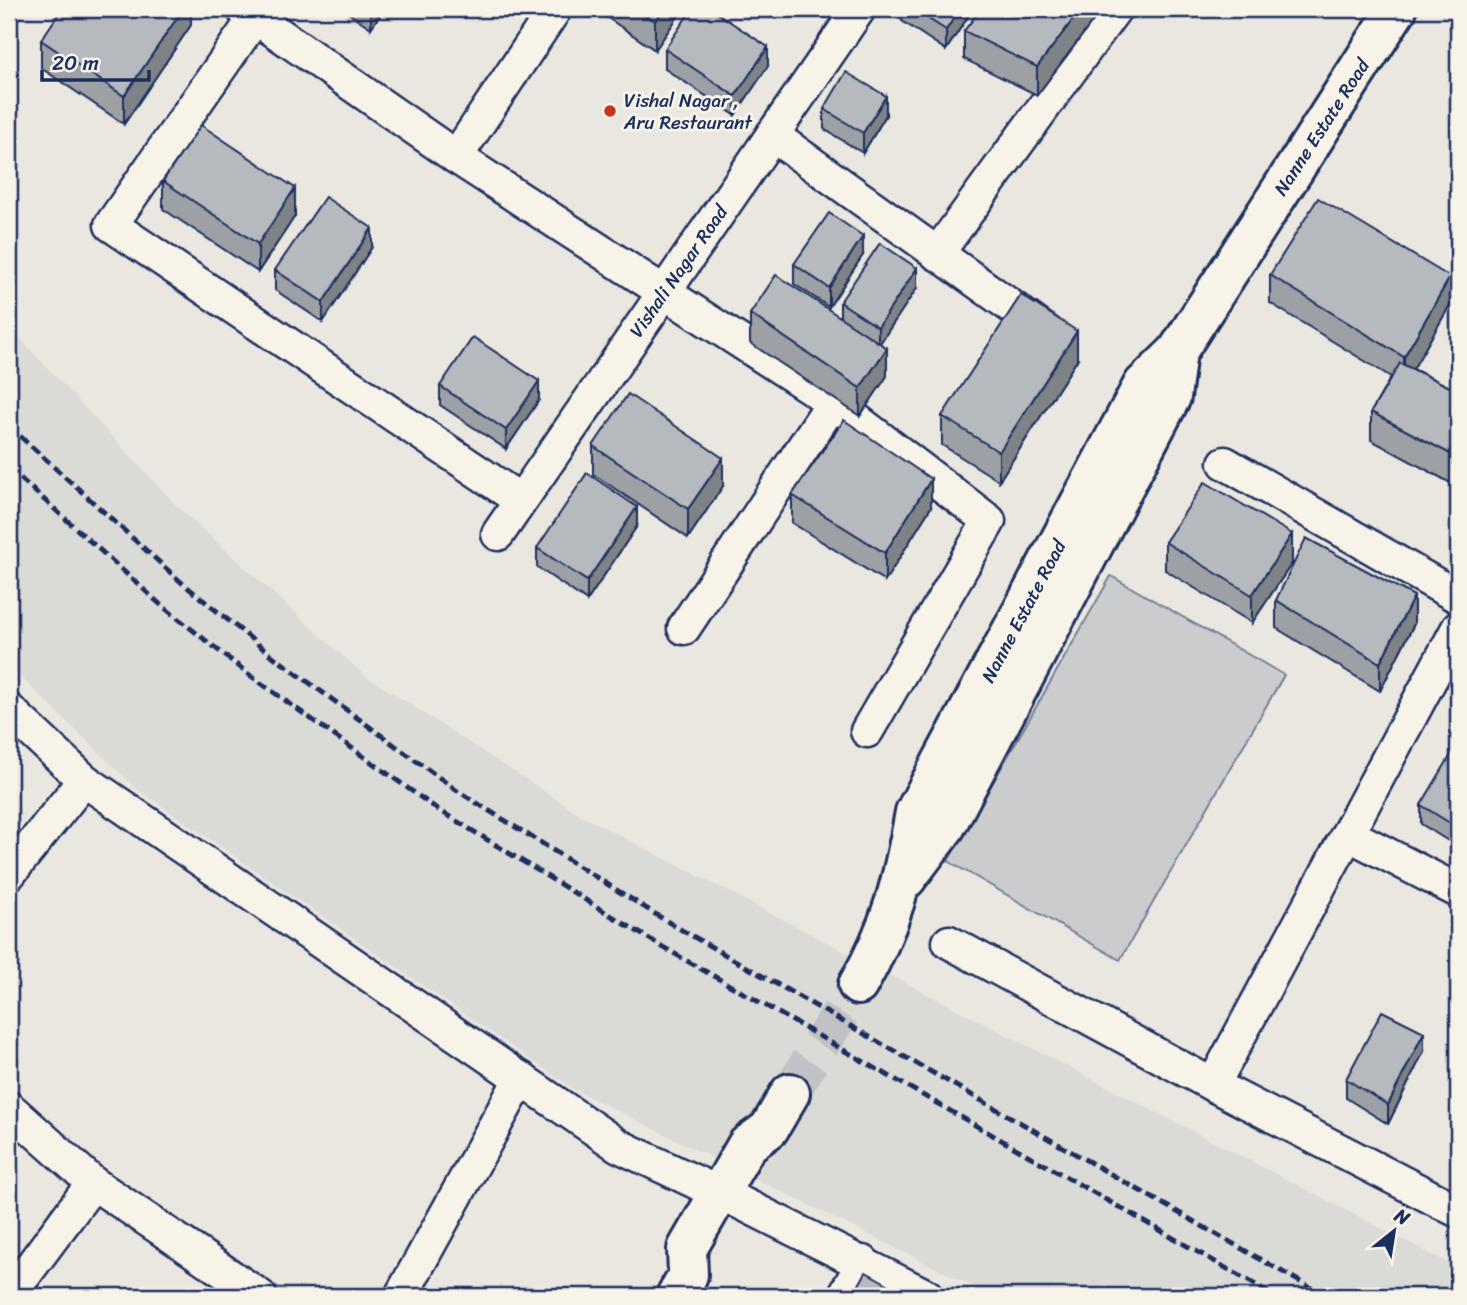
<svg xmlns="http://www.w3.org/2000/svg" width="1467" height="1305" font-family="Sriracha,sans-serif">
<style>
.built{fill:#dadad6}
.green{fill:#cbcccd;stroke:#737e96;stroke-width:2}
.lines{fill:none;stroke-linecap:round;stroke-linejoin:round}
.tertiary-tunnel{stroke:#c1c2c6;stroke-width:38;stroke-dasharray:38 19;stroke-linecap:butt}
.minor-casing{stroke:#1b2f5e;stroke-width:37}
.tertiary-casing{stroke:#1b2f5e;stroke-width:44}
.minor{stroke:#f7f3e8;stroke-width:32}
.tertiary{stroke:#f7f3e8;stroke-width:38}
.rail{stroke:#1b2f5e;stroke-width:5;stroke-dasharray:10 5;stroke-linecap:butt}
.wall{fill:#9da0a4;stroke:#1b2f5e;stroke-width:2}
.shaded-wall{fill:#7f8286;stroke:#1b2f5e;stroke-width:2}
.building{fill:#b6babf;stroke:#1b2f5e;stroke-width:2}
.poi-dot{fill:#c8321e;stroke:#f7f3e8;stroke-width:2.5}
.labels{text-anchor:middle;stroke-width:6;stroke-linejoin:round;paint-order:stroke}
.poi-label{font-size:19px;fill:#1b2f5e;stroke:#f7f3e8;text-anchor:start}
.street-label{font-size:19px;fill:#1b2f5e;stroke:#f7f3e8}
</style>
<rect width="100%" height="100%" fill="#eae7e0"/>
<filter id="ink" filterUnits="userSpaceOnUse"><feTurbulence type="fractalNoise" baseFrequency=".0143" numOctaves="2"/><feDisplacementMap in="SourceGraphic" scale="14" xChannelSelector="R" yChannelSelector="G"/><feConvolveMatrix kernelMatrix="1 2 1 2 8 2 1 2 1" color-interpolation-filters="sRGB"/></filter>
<g filter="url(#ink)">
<path class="built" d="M 9,327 L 179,508 L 363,674 L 584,817 L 1458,1268 L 1458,1296 L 993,1296 L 575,1090 L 137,789 L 9,666 Z"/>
<path class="green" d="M 1111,576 L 1284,675 L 1120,960 L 948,861 Z"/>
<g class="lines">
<path class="tertiary-tunnel" d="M 790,1093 L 858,985"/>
<defs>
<g id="minor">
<path d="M 243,9 L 456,157 L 833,402 L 989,521 L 867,731"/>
<path d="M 261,9 L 111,225 L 520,500"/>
<path d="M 772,135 L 1047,332"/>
<path d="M 456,157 L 555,9"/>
<path d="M 937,254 L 1115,9"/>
<path d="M 1225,463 L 1458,597"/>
<path d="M 498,534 L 859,9"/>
<path d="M 684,628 L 833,402"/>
<path d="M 9,710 L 84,780 L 619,1146 L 719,1193"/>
<path d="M 1348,834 L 1458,891"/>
<path d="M 9,874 L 84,780"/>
<path d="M 949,942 L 1213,1085 L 1458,1211"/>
<path d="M 1213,1085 L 1458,628"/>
<path d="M 9,1108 L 93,1183 L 260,1296"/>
<path d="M 739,1202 L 927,1296"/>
<path d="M 9,1296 L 93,1183"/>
<path d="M 401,1296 L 521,1078"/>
<path d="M 844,1296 L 863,1262"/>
</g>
<g id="tertiary">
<path d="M 906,879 L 946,826 L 1171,397 L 1177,352"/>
<path d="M 858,985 C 892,926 903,879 915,812 L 1143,385 L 1177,352 L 1397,9"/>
<path d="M 676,1296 L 688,1275 L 687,1249 L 747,1145 L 769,1129 L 790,1093"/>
</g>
</defs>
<use href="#minor" class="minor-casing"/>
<use href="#tertiary" class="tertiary-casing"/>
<use href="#minor" class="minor"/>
<use href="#tertiary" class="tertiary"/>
<g class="rail">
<path d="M 9,426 L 181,582 L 270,654 L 456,790 L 673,925 L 1325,1296"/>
<path d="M 9,468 L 161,605 L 251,676 L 437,809 L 661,946 L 1275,1296"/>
</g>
</g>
<g class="wall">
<path d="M 191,9 L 191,25 L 124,124 L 41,68 L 41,40 Z"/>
<path d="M 342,9 L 384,9 L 371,28 Z"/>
<path d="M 599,9 L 683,9 L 655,50 L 599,12 Z"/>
<path d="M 902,9 L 973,9 L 946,50 L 902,21 Z"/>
<path d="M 1102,9 L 1037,95 L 964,59 L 964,31 Z"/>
<path d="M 665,49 L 768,66 L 735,115 L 665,69 Z"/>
<path d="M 824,109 L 886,115 L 863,153 L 824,129 Z"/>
<path d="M 163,181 L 295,216 L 258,272 L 163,209 Z"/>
<path d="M 372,247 L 323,322 L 275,290 L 275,270 Z"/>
<path d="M 863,255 L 829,307 L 794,284 L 794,264 Z"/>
<path d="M 1270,275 L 1450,305 L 1413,369 L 1458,391 L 1458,487 L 1371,440 L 1371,412 L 1391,377 L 1270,303 Z"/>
<path d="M 917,288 L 880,343 L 887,376 L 860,416 L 750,343 L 750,314 L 840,317 L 840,302 Z"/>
<path d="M 1077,360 L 999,481 L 942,445 L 942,416 Z"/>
<path d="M 440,386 L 539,400 L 506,449 L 440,405 Z"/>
<path d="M 593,446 L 723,486 L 688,538 L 593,474 Z"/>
<path d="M 792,495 L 931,507 L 885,581 L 792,523 Z"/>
<path d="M 637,526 L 587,601 L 537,567 L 537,548 Z"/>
<path d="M 1165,542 L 1292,563 L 1252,623 L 1165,570 Z"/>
<path d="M 1276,600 L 1414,624 L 1380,691 L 1276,628 Z"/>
<path d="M 1458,753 L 1458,847 L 1421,824 L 1421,805 Z"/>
<path d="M 1424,1051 L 1388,1124 L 1346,1098 L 1346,1079 Z"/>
</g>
<g class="shaded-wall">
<path d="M 183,9 L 191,9 L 191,25 L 124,124 L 124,96 Z"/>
<path d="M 371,9 L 384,9 L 371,28 Z"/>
<path d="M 664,9 L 683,9 L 655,50 L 655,21 Z"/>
<path d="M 960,9 L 973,9 L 946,50 L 946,30 Z"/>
<path d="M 1081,9 L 1102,9 L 1037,95 L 1037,67 Z"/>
<path d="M 768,47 L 768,66 L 735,115 L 735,96 Z"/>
<path d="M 886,96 L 886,115 L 863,153 L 863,133 Z"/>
<path d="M 295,188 L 295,216 L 258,272 L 258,244 Z"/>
<path d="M 372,228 L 372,247 L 323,322 L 323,302 Z"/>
<path d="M 863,236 L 863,255 L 829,307 L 829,288 Z"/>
<path d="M 917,268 L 917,288 L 878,346 L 878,327 Z"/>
<path d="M 1450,277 L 1450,305 L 1404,385 L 1404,357 Z"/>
<path d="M 1077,331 L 1077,360 L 999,481 L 999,452 Z"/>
<path d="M 887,348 L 887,376 L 860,416 L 860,388 Z"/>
<path d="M 539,381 L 539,400 L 506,449 L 506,430 Z"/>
<path d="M 723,458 L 723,486 L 688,538 L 688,509 Z"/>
<path d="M 931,479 L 931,507 L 885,581 L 885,553 Z"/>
<path d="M 637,507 L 637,526 L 587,601 L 587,581 Z"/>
<path d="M 1292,534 L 1292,563 L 1252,623 L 1252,595 Z"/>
<path d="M 1414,596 L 1414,624 L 1380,691 L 1380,663 Z"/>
<path d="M 1424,1032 L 1424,1051 L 1388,1124 L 1388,1105 Z"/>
</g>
<g class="building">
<path d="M 62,9 L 183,9 L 124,96 L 41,40 Z"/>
<path d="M 636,9 L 664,9 L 655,21 Z"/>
<path d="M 692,9 L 711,9 L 768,47 L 735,96 L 665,49 Z"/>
<path d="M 913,9 L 960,9 L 946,30 Z"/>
<path d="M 981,9 L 1081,9 L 1037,67 L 964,31 Z"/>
<path d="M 846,72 L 886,96 L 863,133 L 824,109 Z"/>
<path d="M 201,125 L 295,188 L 258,244 L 163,181 Z"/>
<path d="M 325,197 L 372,228 L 323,302 L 275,270 Z"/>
<path d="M 1318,198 L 1450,277 L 1404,357 L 1270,275 Z"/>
<path d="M 829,213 L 863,236 L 829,288 L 794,264 Z"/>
<path d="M 880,243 L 917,268 L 878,327 L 840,302 Z"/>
<path d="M 776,275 L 887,348 L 860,388 L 750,314 Z"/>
<path d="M 1021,295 L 1077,331 L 999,452 L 942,416 Z"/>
<path d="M 473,337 L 539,381 L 506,430 L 440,386 Z"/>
<path d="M 1400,363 L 1458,391 L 1458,458 L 1371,412 Z"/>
<path d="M 628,394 L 723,458 L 688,509 L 593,446 Z"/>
<path d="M 844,420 L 931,479 L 885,553 L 792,495 Z"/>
<path d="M 587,473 L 637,507 L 587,581 L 537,548 Z"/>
<path d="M 1205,482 L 1292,534 L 1252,595 L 1165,542 Z"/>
<path d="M 1306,538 L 1414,596 L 1380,663 L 1276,600 Z"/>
<path d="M 1454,750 L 1458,753 L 1458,828 L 1421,805 Z"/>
<path d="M 1382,1011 L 1424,1032 L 1388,1105 L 1346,1079 Z"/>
<path d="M 866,1272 L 909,1296 L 853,1296 Z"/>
</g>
</g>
<circle class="poi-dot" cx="610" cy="111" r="7"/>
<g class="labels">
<g class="poi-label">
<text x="624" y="107">Vishal Nagar ,<tspan x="624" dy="22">Aru Restaurant</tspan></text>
</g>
<g class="street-label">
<text transform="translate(1321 127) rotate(-57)" y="7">Nanne Estate Road</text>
<text transform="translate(678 271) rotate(-55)" y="7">Vishali Nagar Road</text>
<text transform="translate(1023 611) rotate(-62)" y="7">Nanne Estate Road</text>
</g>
</g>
<rect width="1467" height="1305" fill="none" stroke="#f7f3e8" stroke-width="35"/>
<rect x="18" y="18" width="1432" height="1270" fill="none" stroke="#1b2f5e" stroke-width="2.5" filter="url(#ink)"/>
<g transform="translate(1394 1231) rotate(30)" stroke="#f7f3e8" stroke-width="5" paint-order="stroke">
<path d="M0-5L12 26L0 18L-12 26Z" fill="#1b2f5e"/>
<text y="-10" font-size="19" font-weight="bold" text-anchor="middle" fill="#1b2f5e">N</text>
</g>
<path d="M42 70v10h107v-10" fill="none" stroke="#1b2f5e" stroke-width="3.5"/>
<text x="52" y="70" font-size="21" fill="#1b2f5e" stroke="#f7f3e8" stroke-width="5" paint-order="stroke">20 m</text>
</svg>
